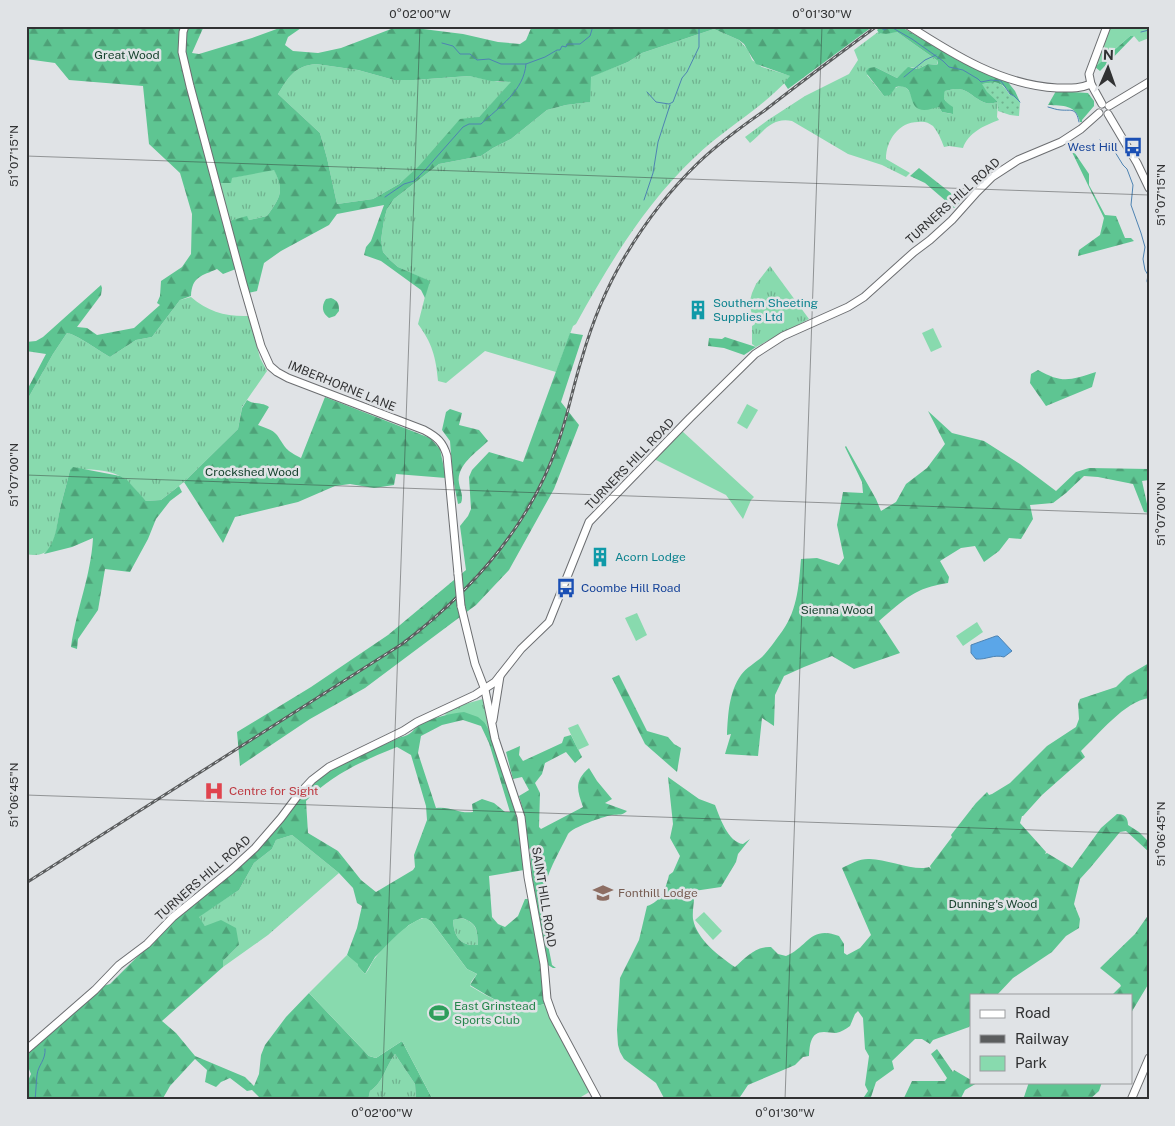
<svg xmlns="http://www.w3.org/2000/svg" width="1175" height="1126" font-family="'Public Sans',sans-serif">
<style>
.grass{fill:url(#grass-tufts)}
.forest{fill:url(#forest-firs);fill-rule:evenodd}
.park{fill:#88daae}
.garden{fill:url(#garden-dots)}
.water{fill:#5ba6e8;stroke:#4e83b2}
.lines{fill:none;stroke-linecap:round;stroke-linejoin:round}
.stream{stroke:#4e83b2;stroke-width:1}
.secondary-casing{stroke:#6c6e71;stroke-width:9}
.secondary{stroke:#fff;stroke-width:7}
.rail-casing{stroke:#5b5d5e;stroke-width:3}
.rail{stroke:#e0e3e6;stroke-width:1;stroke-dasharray:4;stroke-linecap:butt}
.secondary-bridge-casing{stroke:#6c6e71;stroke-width:9;stroke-linecap:butt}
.secondary-bridge{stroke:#fff;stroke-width:7}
.ticks{fill:none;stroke:#313233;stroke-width:1;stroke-opacity:0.45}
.labels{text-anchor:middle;stroke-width:5;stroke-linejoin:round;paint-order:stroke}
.park-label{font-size:12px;fill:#17432e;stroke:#e0e3e6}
.transit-label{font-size:12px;fill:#164399;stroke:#e0e3e6;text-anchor:end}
.street-label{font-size:12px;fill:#313233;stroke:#e0e3e6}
.culture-label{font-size:12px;fill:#0d838f;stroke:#e0e3e6;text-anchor:start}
.health-label{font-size:12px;fill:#be3a42;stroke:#e0e3e6;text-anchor:start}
.education-label{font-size:12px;fill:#785e54;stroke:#e0e3e6;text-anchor:start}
.leisure-label{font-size:12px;fill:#27864d;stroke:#e0e3e6;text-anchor:start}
.neatline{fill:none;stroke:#313233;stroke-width:2}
.ticks-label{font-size:12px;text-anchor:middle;fill:#313233}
</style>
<defs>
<pattern id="grass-tufts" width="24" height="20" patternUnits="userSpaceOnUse" patternTransform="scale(1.25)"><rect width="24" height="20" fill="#88daae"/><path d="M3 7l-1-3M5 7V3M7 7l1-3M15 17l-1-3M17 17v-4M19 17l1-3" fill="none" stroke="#70b18e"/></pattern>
<pattern id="forest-firs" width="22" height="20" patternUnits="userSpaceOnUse" patternTransform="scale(1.25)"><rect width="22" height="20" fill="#5ec592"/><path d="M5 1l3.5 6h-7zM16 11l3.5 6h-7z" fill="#4ea178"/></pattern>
<pattern id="garden-dots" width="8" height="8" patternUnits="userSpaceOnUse" patternTransform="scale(1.25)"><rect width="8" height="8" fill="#88daae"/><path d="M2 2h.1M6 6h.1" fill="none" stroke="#70b18e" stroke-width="1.8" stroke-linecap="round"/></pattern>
</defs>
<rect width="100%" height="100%" fill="#e0e3e6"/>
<g class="grass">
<path d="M 714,29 L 739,40 L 748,50 L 752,60 L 762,67 L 791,76 C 763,108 725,128 695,157 C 645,204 609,264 576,324 L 573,326 L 556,372 L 485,351 L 446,383 L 438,381 C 436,357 432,343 418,324 L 429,281 L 398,267 L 390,260 L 383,252 L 381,240 L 384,220 L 387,209 L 394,199 L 439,164 L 481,156 L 493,148 L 511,139 L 547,110 L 566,105 L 589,102 L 590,79 L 592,76 L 628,62 L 642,53 Z"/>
<path d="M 878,32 L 880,33 L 897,32 L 938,61 L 937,65 L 928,64 L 918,69 L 911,67 L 897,78 L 875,67 L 867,75 L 884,96 C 897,86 906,79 913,100 L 939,107 L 942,112 L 952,114 L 943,96 L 945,91 C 968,84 968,96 986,103 C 989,104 994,103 998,102 L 997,117 L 999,120 C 985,125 968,133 963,148 L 949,146 L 944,147 C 941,139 938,132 933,126 C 928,122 924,121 918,122 C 899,122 886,140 886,159 L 910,173 L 906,177 L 882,165 L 848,154 L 792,121 C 771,117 764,132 750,143 L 745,137 L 768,120 L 805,96 L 849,74 L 858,60 L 854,50 Z"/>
<path d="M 316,64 L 358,70 L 394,80 L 414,80 L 469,76 L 499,82 L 512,82 L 479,117 L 399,184 L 373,199 L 337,204 L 327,158 L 320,133 L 278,94 C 289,77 294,66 316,64 Z"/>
<path d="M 274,169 C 285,192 280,197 267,216 L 249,220 L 247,217 L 229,221 L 216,183 L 231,183 L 231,178 Z"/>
<path d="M 770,266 L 809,319 L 756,347 L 752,344 L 752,326 L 755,324 L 749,304 L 752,293 L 756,284 Z"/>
<path d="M 191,297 C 208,312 227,317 249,316 L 260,358 L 267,371 L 242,407 L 238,429 L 184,482 L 161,500 L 146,501 C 139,495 134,487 127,481 C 113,468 88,469 70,470 C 67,483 63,496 60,509 C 55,530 58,561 26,554 L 26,402 L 53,354 L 67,333 C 78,335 99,351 110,357 L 136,340 L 152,337 L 180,300 Z"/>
<path d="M 483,699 L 485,701 L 489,731 L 485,723 L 443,714 L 465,704 Z"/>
<path d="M 292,835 L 339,873 L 268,935 L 223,967 L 223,961 L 239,945 L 205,926 L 198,917 L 239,890 L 254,863 L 272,849 L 276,840 Z"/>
<path d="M 462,918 C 478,924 477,930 478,945 C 460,946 454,937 453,920 Z"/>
<path d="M 395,1054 L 415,1084 L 416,1100 L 368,1100 L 370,1091 C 383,1083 386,1066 395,1054 Z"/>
</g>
<g class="forest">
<path d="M 26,26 L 204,26 L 192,53 L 199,54 L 252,38 L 285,26 L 304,26 L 288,37 L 285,45 L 293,51 L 318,53 L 341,48 L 399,26 L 463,34 L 498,42 L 520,44 L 526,40 L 532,26 L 872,27 L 788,89 L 784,83 L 790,76 L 756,64 L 744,44 L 739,40 L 714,29 L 642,53 L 628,62 L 591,77 L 590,102 L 566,105 L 547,110 L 511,139 L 493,148 L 481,156 L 439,164 L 394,199 L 387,209 L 384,220 L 381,240 L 383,252 L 390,260 L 398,267 L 430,281 L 425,298 L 421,290 L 381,261 L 364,255 L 366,247 L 371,241 L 384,205 L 337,214 L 329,225 L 281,251 L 264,263 L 257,291 L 248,293 L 241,267 L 223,274 L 217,269 C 202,276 192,276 191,296 L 180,300 L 152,337 L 136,340 L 110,357 C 99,351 78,335 67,333 L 53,354 L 26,402 L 26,392 L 46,354 L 26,351 L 26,342 L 36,341 L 43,337 L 101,285 L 102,288 L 101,295 L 77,327 L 87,328 L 97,335 L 134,328 L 160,305 L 157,303 L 160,296 L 161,281 L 182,267 L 191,254 L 192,214 L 180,173 L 149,144 L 143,86 L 69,80 L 55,63 L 26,59 ZM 316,64 L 358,70 L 394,80 L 414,80 L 469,76 L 491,81 L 511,82 L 479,117 L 460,119 L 418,167 L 399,184 L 373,199 L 337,204 L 327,158 L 320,133 L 278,94 C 289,77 294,66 316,64 ZM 274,170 C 285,192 280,197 267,216 L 249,220 L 247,216 L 229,221 L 216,183 L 231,183 L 232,178 Z"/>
<path d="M 882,26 L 900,26 L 959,61 L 1007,81 L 1015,91 L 1020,102 L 1014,96 L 1010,94 C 1004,82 995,82 983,84 L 998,102 C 994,103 989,104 986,103 C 968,96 968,84 945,91 C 942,100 946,102 953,107 L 953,114 L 942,112 L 939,107 C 933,108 925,112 919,109 C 907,104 916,83 896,87 L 890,95 L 884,96 L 867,74 L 866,71 L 869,68 L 875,67 L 897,78 L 908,67 L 918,69 L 928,64 L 937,65 L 938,63 L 938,61 L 897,32 L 886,34 L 879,33 L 877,30 Z"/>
<path d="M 1130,36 L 1134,36 L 1100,71 L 1095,67 Z"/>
<path d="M 1056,91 L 1088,93 L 1094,101 L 1094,106 L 1082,120 L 1082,122 L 1080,122 C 1076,104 1063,106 1048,105 Z"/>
<path d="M 1070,148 L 1072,149 L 1089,174 L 1089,185 L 1105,215 L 1116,216 L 1125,238 L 1131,238 L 1134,241 L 1078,256 L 1079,250 L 1100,235 L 1104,218 Z"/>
<path d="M 919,168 L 961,201 L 954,208 L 925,183 L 910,176 Z"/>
<path d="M 331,298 C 338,301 339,303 339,311 L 335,316 L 329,318 C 322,313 321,306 326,299 Z"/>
<path d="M 570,333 L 583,335 L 561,402 L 579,425 L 554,489 L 509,570 L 476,605 L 365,688 L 310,719 L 240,766 L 237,732 L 311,687 L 388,635 L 466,570 L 460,526 L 468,516 L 471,509 L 469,477 L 472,470 L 489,452 L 523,462 Z"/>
<path d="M 725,337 L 756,347 L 744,355 L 724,348 L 708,346 L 709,338 L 722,339 Z"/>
<path d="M 1038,370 C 1063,384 1070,380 1096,372 L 1092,387 L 1046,406 L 1030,383 L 1031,374 Z"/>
<path d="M 325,397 L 430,438 L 440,449 L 446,478 L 396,474 L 394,485 L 374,488 L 350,484 L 335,486 L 298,502 L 235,517 L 223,543 L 184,482 L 238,429 L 242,408 L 247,400 C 254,405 262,402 269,407 L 258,425 C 265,428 272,429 277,435 C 286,448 285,450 301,458 Z"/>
<path d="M 450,409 L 462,413 L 459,425 L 479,430 L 488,441 C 477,452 456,465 459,483 C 460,490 464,496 461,503 L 458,504 L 453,479 L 450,441 L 442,430 L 446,412 Z"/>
<path d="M 928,411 L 952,433 L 984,441 L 1020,464 L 1056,491 L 1076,472 L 1089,468 L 1149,469 L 1149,480 L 1142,481 L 1149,513 L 1144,512 L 1133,484 L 1098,477 L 1084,476 L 1066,493 L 1053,503 L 1030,505 L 1033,519 L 1021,539 L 1009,538 L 999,551 L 984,562 L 975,546 L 961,548 L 940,561 L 949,577 L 948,583 C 914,588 905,599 879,621 L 900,653 L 854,669 L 832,656 L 804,667 L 784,676 L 775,695 L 774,726 L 762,718 L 758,756 L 725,754 L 731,734 L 727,735 C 728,714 729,692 741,675 C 746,668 755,663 762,657 C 768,651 778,637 783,630 C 798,609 799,582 801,559 L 817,558 L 839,565 L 844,558 L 837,525 L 843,492 L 863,493 L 862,482 L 845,447 L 846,446 L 876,499 L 881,511 L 896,502 L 906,484 L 927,468 L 945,444 Z"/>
<path d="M 73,467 L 120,476 L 127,480 L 146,501 L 161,500 L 179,486 L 182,492 L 170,501 L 156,519 L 148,539 L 130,572 L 105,569 L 98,610 L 78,639 L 77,649 L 71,647 C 76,610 91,576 93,538 L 72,547 L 44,554 C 57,541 56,526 60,509 C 63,496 67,483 70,470 Z"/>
<path d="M 1149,663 L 1149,698 C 1125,701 1098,735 1081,751 L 1085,757 L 1042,795 L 1023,816 L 1022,816 L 1020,823 L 1046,852 L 1045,854 L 1047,853 L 1072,868 L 1101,828 L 1117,814 C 1124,814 1128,817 1128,825 L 1139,832 L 1149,842 L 1149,852 L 1126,831 L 1120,832 L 1090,868 L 1080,879 L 1074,904 L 1080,919 L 1079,928 L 1066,936 L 1052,952 L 1013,978 L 997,995 L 971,995 L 971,1025 L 969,1027 L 933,1040 L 930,1044 L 922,1039 L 915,1039 L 892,1061 L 894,1069 L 876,1082 L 870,1100 L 862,1100 L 868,1091 L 865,1085 L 869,1056 L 865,1049 L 863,1018 L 858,1011 L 855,1014 L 850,1026 C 846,1029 841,1032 836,1033 C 832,1033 828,1032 824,1032 C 810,1032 810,1045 809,1056 L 803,1057 L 795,1065 L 748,1085 L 738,1100 L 665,1100 L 656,1083 L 624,1059 L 620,1052 L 618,1045 L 617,1030 L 620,978 L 639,940 L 647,906 C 661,902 666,888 669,875 L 673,872 L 680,856 L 670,838 L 673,824 L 668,777 L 699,799 L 715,805 C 720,818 728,842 743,844 L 750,839 L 738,854 L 736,862 L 721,887 L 694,891 C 695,900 692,910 693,919 C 697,940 719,956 735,967 C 746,957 756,946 771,947 L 778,954 L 786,956 C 808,947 810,925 839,936 L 844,944 L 844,953 L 847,955 L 860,948 L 871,935 L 842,868 C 850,864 859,859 868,859 C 885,858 915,872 929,867 L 931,869 L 930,866 L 952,837 L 951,835 L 976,803 L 987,792 L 989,795 L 992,794 L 1010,783 L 1047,746 L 1076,727 L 1079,719 L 1078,704 L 1080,699 L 1116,687 L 1127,676 Z"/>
<path d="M 619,675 L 647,731 L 668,737 L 674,744 L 681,748 L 677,772 L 645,744 L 612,678 Z"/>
<path d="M 464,712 L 478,717 L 485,723 L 492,736 L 518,822 L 524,870 L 489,876 L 492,917 L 498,924 L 505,927 L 518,916 L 525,899 L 529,899 L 541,962 L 545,1004 C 512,1012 498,1002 470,985 L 477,974 L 467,969 L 431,921 L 422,918 L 409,925 L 375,957 L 365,974 L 347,955 L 357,928 L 362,906 L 357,903 L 353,888 L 339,873 L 292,835 L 276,840 L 272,849 L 254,863 L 239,890 L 199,917 L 205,926 L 221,920 L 236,928 L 239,945 L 223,961 L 223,967 L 162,1021 L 176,1033 L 195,1056 L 245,1077 L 254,1086 L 259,1074 L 261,1055 L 265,1045 L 286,1017 L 309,993 L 369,1056 L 376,1058 L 402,1041 L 433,1100 L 416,1100 L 415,1084 L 395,1054 C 386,1066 383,1083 370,1091 L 368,1100 L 262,1100 L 252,1090 L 247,1091 L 230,1078 L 221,1082 L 216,1087 L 205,1082 L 207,1070 L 195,1059 L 170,1086 L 162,1100 L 26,1100 L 26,1085 L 31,1074 C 27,1063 23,1059 31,1050 L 103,986 L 110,984 L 174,920 L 242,863 L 271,835 L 301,795 L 321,777 L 343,763 L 401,737 C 411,736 414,728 421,724 C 435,717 448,714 464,712 ZM 463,720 L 481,726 L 489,743 L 510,812 L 505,812 L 494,803 L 482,799 L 472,804 L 473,812 C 459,814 451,806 436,808 L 418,753 L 421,736 L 442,725 ZM 397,747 L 411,755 L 426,806 L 427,820 L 414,855 L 415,867 L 413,870 L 376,892 L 361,880 L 338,851 L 308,833 L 306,801 C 331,775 364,760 397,747 ZM 462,918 C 478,924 477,929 478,945 C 460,946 454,937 453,920 Z"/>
<path d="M 571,735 L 582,757 L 575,763 L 566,752 L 545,763 L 542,774 L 535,783 L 540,793 L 539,827 L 541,829 L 583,807 C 577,790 574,781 589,768 L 597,781 L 612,799 L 605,803 L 627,811 C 622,816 619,814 612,815 C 602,817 573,827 568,834 C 559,853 545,875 543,896 C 541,918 548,943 552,965 L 556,968 L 553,968 L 548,965 L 532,876 L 530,850 L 527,844 L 523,810 L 519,796 L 529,790 L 522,777 L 513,779 L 506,752 L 520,746 L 519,755 L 523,761 L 562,743 L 564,737 Z"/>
<path d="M 1149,914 L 1149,983 L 1131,1013 L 1131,995 L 1112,995 L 1121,986 L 1120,984 L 1100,968 L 1135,934 Z"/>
<path d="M 937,1049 L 953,1072 L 954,1070 L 971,1080 L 971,1082 L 977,1083 L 965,1090 L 960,1100 L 903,1100 L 912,1081 L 945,1081 L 947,1078 L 931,1054 Z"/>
<path d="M 1029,1082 L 1102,1082 L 1099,1091 L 1089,1100 L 1023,1100 Z"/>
</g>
<g class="park">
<path d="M 1111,26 L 1149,26 L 1149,38 L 1139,42 L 1134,36 L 1130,36 L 1095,67 Z"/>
<path d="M 933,328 L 942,347 L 931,352 L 922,333 Z"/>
<path d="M 747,404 L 758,410 L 747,429 L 737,423 Z"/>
<path d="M 682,431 L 754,497 L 751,500 L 743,519 L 726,495 L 654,459 Z"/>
<path d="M 637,613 L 647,635 L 636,641 L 625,618 Z"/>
<path d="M 977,622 L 983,632 L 963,646 L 956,636 Z"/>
<path d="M 578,724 L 589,745 L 578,750 L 568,728 Z"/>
<path d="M 704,912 L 722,931 L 713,940 L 695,920 Z"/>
<path d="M 426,918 L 431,921 L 467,969 L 477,974 L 471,982 L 470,986 C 498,1002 512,1012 545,1004 L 591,1091 L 576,1100 L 433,1100 L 402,1041 L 376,1058 L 369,1056 L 309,993 L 347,955 L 358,964 L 358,966 L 365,974 C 370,969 371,962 376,957 C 386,945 411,918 426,918 Z"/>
</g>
<path class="garden" d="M 995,82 C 1002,84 1006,88 1009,94 L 1014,96 L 1020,102 L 1019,116 L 1010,115 L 998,111 L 998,102 L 987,92 L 982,84 Z"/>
<path class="water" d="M 996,636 L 998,636 L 1012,651 L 1004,657 C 994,654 986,660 976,659 L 971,653 L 971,645 Z"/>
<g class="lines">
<g class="stream">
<path d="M 881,28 L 884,30 L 891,27 L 912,39 L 943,61 L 949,67 L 963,70 L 978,79 L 981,82 L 991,80 L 1001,81 L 1010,94 L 1014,96 L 1020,102"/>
<path d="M 1141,32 L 1149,30"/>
<path d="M 442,43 L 453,46 L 460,54 L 470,54 L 477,60 L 489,59 L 501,64 L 526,64 L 545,57 L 557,50 L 560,50 L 562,46 L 566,47 L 567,44 L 580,44 L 590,36 L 593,26"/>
<path d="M 904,77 L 925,60 L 936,55"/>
<path d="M 647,92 L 656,102 L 669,104 L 673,102 L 682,78 L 687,72 L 699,47 L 699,26"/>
<path d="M 1048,107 C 1052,108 1057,110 1061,110 C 1072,111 1076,107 1079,122"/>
<path d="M 1100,140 L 1107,148 L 1115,152 L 1123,165 L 1127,169 L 1133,185 L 1131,205 L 1141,233 L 1145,247 L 1143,259 L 1145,270 L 1148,275 L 1147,281 L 1149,288"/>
<path d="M 385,197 L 404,184 L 414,181 L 426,169 L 463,127 L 469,124 L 481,124 C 499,107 524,91 526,64"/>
<path d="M 644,200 L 653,173 L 658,142 L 670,105"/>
<path d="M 35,1100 C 36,1092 36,1084 37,1075 C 38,1065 46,1060 45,1049"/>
</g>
<defs>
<g id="secondary">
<path d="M 185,26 L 183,32 L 182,52 L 190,86 L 243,284 L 261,346 L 270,366 L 277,372 L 288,378 L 424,430 C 437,437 443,442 447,456 L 458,574"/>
<path d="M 909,26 C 954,55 1002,85 1057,88 C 1069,88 1079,89 1091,84"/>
<path d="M 1102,104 L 1091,84 L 1089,74 L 1107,26"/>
<path d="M 1109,106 L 1149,82"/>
<path d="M 1108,114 L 1137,163 L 1149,188"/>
<path d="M 461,606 L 475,664 L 485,690 L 495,739 L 521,817 L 528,877 L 544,964 L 547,999 L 553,1016 L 598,1100"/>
<path d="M 493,720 L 500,676"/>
<path d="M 26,1050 L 95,990 L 119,965 L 147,944 L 173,917 L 231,870 L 255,848 L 281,818 L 299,794 L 312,780 L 329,767 L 403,731 L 417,722 L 475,695 L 495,682 L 521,649 L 549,622 L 589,522 L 690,418 L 755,354 L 783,336 L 848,307 L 864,297 L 914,252 L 930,240 L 952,220 L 977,192 L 992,177 L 1018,160 L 1061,142 L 1081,129 L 1099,113"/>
<path d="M 1131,1100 L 1149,1058"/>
</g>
</defs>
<use href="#secondary" class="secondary-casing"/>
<use href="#secondary" class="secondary"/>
<defs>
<path id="rail" d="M 26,883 L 402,644 C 471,592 530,526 558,443 C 568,415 573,386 582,358 C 592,323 605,290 624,258 C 644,224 669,191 698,163 C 718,144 741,127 764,111 C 801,82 839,54 877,26"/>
</defs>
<use href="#rail" class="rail-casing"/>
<use href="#rail" class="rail"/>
<defs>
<path id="secondary-bridge" d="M 458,574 L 461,606"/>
</defs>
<use href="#secondary-bridge" class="secondary-bridge-casing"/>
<use href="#secondary-bridge" class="secondary-bridge"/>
</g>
<path class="ticks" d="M 26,156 L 1149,195M 26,475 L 1149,514M 26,795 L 1149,834M 382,1100 L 420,26M 785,1100 L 822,26"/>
<defs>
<symbol id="bus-bare" viewBox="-9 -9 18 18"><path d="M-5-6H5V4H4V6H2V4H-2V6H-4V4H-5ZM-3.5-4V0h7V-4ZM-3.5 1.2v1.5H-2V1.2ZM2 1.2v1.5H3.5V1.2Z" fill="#1a4fb4" stroke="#e0e3e6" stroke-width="2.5" paint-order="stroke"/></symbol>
<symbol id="building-bare" viewBox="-9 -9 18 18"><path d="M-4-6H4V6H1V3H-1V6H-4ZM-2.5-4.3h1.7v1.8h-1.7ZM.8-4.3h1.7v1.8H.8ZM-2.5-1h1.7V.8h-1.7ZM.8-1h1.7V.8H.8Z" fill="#0f9aa8" stroke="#e0e3e6" stroke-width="2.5" paint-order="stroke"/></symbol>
<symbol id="hospital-bare" viewBox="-9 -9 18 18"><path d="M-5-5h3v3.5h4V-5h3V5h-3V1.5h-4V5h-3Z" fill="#e0444e" stroke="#e0e3e6" stroke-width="2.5" paint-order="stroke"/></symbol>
<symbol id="school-bare" viewBox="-9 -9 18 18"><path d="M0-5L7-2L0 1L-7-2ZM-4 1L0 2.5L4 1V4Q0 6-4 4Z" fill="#8d6e63" stroke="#e0e3e6" stroke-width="2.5" paint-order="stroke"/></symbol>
<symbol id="stadium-bare" viewBox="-9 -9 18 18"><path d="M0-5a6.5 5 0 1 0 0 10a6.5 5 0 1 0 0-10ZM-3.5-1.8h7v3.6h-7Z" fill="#2e9e5b" stroke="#e0e3e6" stroke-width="2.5" paint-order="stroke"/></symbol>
</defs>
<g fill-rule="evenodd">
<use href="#bus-bare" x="1119" y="133" width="28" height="28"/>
<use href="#building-bare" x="684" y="296" width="28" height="28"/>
<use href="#building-bare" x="586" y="543" width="28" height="28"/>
<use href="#bus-bare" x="552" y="574" width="28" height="28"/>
<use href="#hospital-bare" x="200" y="777" width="28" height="28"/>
<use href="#school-bare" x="589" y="879" width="28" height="28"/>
<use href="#stadium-bare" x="425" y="999" width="28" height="28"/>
</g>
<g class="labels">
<g class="park-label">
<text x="127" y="59">Great Wood</text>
<text x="252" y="476">Crockshed Wood</text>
<text x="837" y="614">Sienna Wood</text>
<text x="993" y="908">Dunning's Wood</text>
</g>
<g class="transit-label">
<text x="1118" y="151">West Hill</text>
<text x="581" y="592" text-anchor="start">Coombe Hill Road</text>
</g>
<g class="street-label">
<text transform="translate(953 201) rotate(-42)" y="4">TURNERS HILL ROAD</text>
<text transform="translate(342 386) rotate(22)" y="4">IMBERHORNE LANE</text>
<text transform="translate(630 464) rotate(-46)" y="4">TURNERS HILL ROAD</text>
<text transform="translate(203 878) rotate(-41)" y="4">TURNERS HILL ROAD</text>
<text transform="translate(544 897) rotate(81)" y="4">SAINT HILL ROAD</text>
</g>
<g class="culture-label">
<text x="713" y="307">Southern Sheeting<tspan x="713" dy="14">Supplies Ltd</tspan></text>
<text x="615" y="561">Acorn Lodge</text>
</g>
<g class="health-label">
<text x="229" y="795">Centre for Sight</text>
</g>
<g class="education-label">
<text x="618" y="897">Fonthill Lodge</text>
</g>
<g class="leisure-label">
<text x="454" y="1010">East Grinstead<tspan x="454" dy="14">Sports Club</tspan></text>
</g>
</g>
<rect width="1175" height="1126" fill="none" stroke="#e0e3e6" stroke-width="55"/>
<rect x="970" y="994" width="162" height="90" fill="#e0e3e6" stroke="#9a9c9e"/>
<rect x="980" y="1010" width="25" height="8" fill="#ffffff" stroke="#9a9c9e"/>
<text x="1015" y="1018" font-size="15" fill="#313233">Road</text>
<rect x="980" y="1035" width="25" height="8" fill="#5b5d5e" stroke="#9a9c9e"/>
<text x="1015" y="1044" font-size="15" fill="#313233">Railway</text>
<rect x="980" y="1056" width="25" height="15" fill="#88daae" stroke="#9a9c9e"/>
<text x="1015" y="1068" font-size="15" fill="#313233">Park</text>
<g transform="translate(1108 68) rotate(2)" stroke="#e0e3e6" stroke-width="4" paint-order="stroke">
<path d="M0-4L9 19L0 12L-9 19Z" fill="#313233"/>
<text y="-8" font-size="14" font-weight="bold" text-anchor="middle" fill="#313233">N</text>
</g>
<rect x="28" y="28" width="1120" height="1070" class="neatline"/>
<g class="ticks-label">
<text x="420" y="18">0°02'00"W</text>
<text x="822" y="18">0°01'30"W</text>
<text transform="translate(14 156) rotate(-90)" y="4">51°07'15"N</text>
<text transform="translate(1161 195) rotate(-90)" y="4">51°07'15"N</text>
<text transform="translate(14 475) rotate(-90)" y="4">51°07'00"N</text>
<text transform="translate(1161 514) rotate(-90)" y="4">51°07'00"N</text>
<text transform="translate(14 795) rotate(-90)" y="4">51°06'45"N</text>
<text transform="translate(1161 834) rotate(-90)" y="4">51°06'45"N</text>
<text x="382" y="1117">0°02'00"W</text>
<text x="785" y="1117">0°01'30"W</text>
</g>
</svg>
